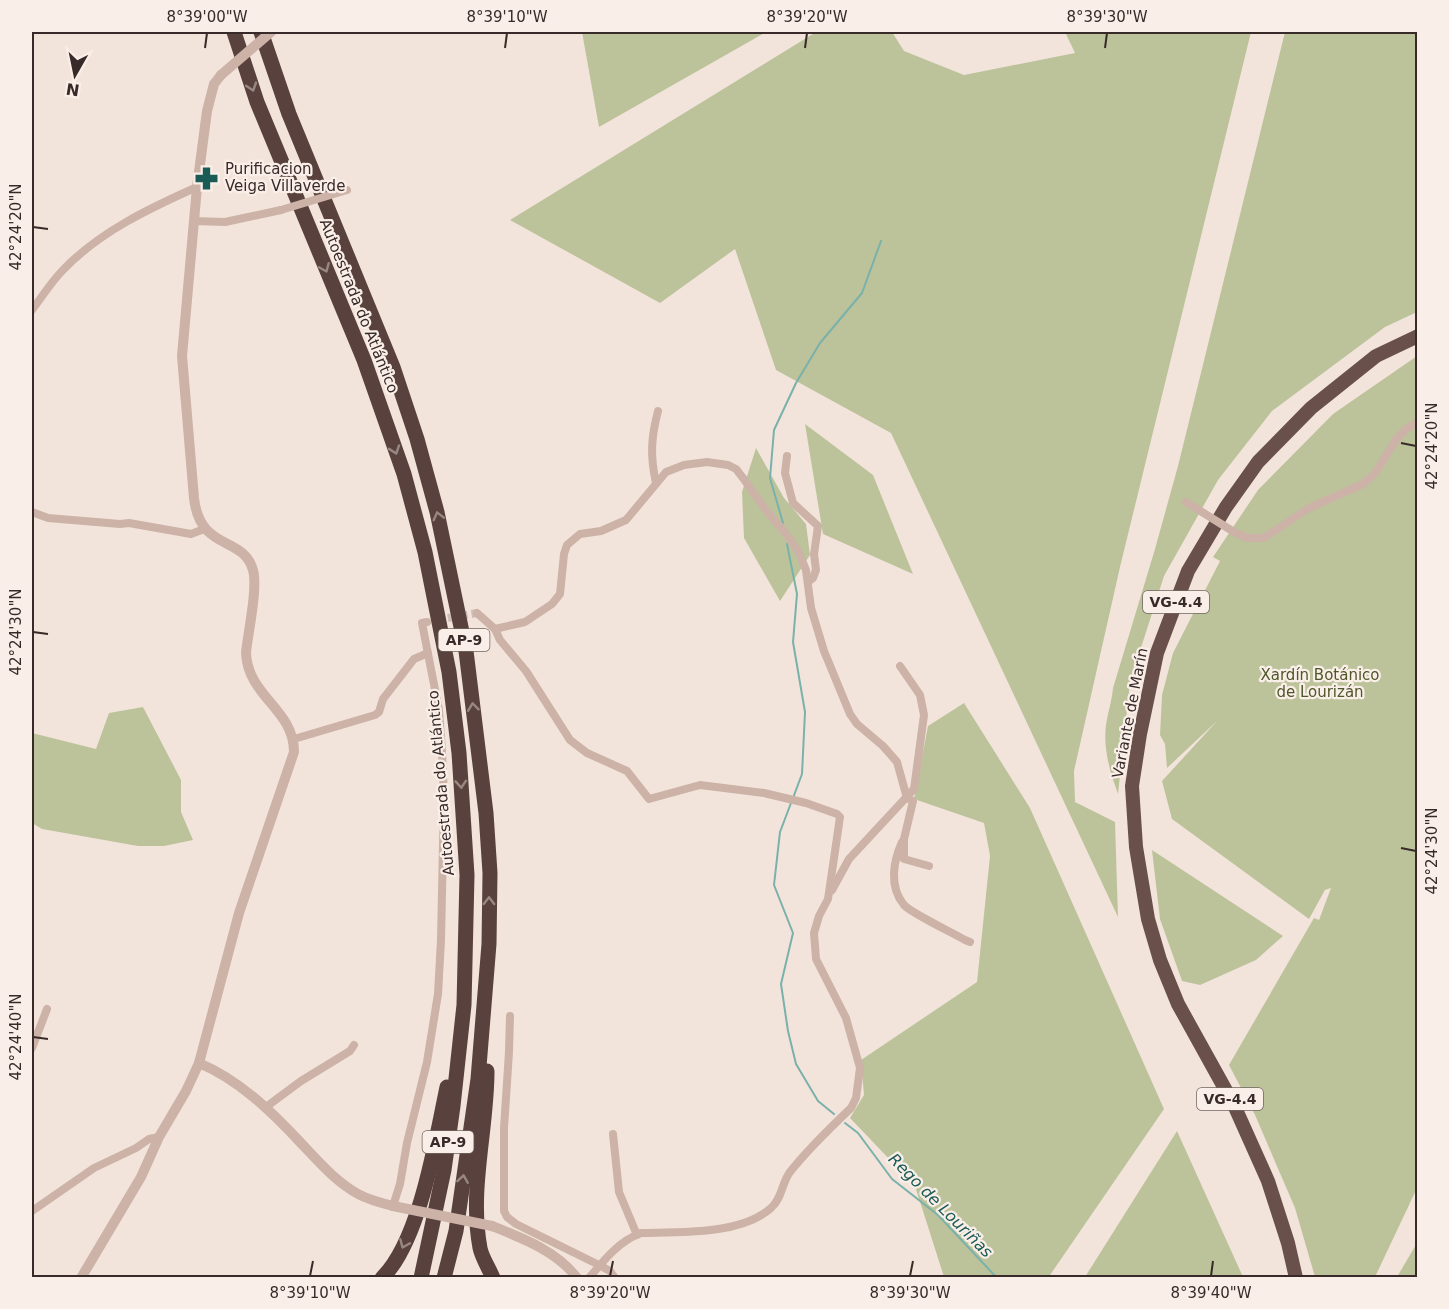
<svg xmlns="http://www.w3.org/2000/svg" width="1449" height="1309" font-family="'DejaVu Sans',sans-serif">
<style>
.green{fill:#bcc39b}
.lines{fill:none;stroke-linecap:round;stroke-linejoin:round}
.stream{stroke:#79b1ab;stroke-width:2}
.minor-tunnel{stroke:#cebfb7;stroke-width:8;stroke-dasharray:8 4;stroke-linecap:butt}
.minor{stroke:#ccb2a7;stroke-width:8}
.tertiary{stroke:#ccb2a7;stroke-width:10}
.trunk{stroke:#6a504b;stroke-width:14}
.motorway{stroke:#59423e;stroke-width:15}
.minor-bridge{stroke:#ccb2a7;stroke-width:8}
.tertiary-bridge{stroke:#ccb2a7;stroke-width:10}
.oneway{stroke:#998782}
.ticks{fill:none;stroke:#382a28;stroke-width:2}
.labels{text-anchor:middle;stroke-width:4.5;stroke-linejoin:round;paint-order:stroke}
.shield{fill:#faefe8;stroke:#726562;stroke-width:1.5}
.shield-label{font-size:14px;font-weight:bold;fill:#382a28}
.poi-label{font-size:15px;fill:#382a28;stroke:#faefe8;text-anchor:start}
.street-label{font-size:15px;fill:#382a28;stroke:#faefe8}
.park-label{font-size:15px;fill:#4e572a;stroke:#faefe8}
.water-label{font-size:16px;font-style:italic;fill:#1b5b55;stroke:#faefe8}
.neatline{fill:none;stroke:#382a28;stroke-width:2}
.ticks-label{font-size:15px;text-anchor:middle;fill:#382a28}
</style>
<rect width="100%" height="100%" fill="#f3e4db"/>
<g class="green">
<path d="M 582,32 L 766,32 L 599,127 Z"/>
<path d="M 816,32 L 892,32 L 904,51 L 964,75 L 1075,53 L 1065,32 L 1251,32 L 1120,567 L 1074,771 L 1075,802 L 1115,822 L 1118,917 L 891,433 L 776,370 L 735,249 L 660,303 L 510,220 Z"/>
<path d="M 1285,32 L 1417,32 L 1417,312 L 1385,327 L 1272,411 L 1218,480 L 1164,576 L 1130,682 L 1118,794 C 1110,772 1103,749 1106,725 C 1108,712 1112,700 1113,688 L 1155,549 L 1178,466 Z"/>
<path d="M 1417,356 L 1418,1186 L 1375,1277 L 1315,1277 L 1295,1208 L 1255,1115 L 1229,1065 L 1314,918 L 1319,920 L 1331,888 L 1325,890 L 1309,919 L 1172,819 L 1162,781 L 1217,721 L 1167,768 L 1165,744 L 1160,735 L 1162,695 L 1173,653 L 1220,561 L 1213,557 L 1258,490 L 1333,414 Z"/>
<path d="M 805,424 L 873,475 L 913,574 L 823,534 Z"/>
<path d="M 756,448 L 784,498 L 806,524 L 810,555 L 780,601 L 744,538 L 742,492 Z"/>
<path d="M 964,703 L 1030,808 L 1164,1109 L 1048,1278 L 944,1277 L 915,1186 L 850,1118 L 864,1095 L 861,1060 L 977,982 L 990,856 L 984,823 L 914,799 L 928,726 Z"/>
<path d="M 143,707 L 181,780 L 181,812 L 193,840 L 164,846 L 138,846 L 42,829 L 32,823 L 32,733 L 96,749 L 109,713 Z"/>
<path d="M 1152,850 L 1283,936 L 1256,960 L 1200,985 L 1182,981 L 1160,919 Z"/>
<path d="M 1177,1131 L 1243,1277 L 1085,1277 Z"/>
<path d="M 1417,1243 L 1417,1277 L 1397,1277 Z"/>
</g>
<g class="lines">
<g class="stream">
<path d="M 783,523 L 770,478 L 774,430 L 796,383 L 820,343 L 862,293 L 881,241"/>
<path d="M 787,544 L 797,594 L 793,642 L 805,712 L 802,774 L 793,798"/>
<path d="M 791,803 L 780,832 L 774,885 L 793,933 L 781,984 L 788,1031 L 796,1064 L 818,1101 L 834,1114"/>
<path d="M 845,1123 L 858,1133 L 892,1179 L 938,1215 L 997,1278"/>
</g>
<path class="minor-tunnel" d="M 436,620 L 477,613"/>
<g class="minor">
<path d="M 194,221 L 225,222 L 281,210"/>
<path d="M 32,310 C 42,297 51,282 63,270 C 99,232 150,208 197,187"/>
<path d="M 787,456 L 785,473 L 793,503 L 818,526 L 814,554 L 816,570 L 813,578 L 809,581"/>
<path d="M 656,483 C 650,456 651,438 658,411"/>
<path d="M 32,512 L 48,518 L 120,524 L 129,523 L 191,534 L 204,529"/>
<path d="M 1234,532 L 1247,538 L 1264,538 L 1309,508 L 1363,484 L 1376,472 L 1395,441 L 1406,429 L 1418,422"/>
<path d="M 477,613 L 495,629 L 525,622 L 552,604 L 560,594 L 564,554 L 567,545 L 580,534 L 601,531 L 626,520 L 666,472 L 684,465 L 707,462 L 728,465 L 736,469 L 743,478 L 765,509 L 787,535 L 799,553 L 806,570 L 811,608 L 824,651 L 850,714 L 857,724 L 883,746 L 897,762 L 907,798 L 913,801 L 904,839 L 904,859 L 929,866"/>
<path d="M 495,629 L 500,640 L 526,671 L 570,740 L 587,753 L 627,771 L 649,799 L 700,785 L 764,793 L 806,803 L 837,814 L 840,817 L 828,899 L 819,916 L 814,933 L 816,959 L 846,1018 L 860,1068 L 856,1098 L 851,1108 C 830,1128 808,1149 790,1172 C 782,1182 782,1199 771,1208 C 741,1235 680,1232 641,1233 C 619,1241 604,1260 589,1278"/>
<path d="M 294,739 L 375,715 L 379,712 L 383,699 L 414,659 L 428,653"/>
<path d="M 902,842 C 893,862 889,887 904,905 C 911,913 953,933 965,940 L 970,942"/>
<path d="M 832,890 L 849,859 L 914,789 L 924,715 L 920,695 L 900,666"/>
<path d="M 510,1016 L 509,1052 L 504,1128 L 504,1211 L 507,1217 L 516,1224 L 599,1265 L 610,1271 L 615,1278"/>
<path d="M 32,1048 L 47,1009"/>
<path d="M 266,1107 L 301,1081 L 350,1051 L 354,1045"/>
<path d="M 613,1134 L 619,1192 L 637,1235"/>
<path d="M 393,1206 L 400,1184 L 407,1143 L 427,1062 L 438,994 L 441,940 L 444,797 L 442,752 L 439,710 L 422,623 L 427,622"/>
<path d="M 32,1211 L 94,1168 L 136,1148 L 149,1139 L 159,1137"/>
</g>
<g class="tertiary">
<path d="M 199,1063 C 239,1080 270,1110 300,1142 C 318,1161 335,1181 358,1194 C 369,1200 381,1203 393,1206"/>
<path d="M 492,1226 C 522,1238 557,1251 577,1278"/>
<path d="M 81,1278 L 141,1177 L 159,1137 L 186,1091 L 199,1063 L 239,913 L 294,752 C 294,709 248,697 246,653 C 248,632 258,588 253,570 C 243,535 200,552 194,498 L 182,356 L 197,187 L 207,111 L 214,84 L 221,75"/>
</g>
<path class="trunk" d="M 1296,1278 L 1288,1243 L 1268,1181 L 1234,1105 L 1178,1004 L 1160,960 L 1148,919 L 1136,847 L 1132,786 L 1140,734 L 1157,653 L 1188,571 L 1226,507 L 1258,462 L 1311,408 L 1376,356 L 1418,336"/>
<g class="motorway">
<path d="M 234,32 L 257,102 L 364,360 L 404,474 L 425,552 L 449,672 L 459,753 L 467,875 L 464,1005 L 453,1106 L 444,1170 L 421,1278"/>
<path d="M 261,32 L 289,114 L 393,367 L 417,439 L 437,512 L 466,651 L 486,813 L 490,873 L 489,944 L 478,1079 L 456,1231 L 444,1278"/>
<path d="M 487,1071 C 487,1130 469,1189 480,1248 C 482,1258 489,1268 493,1278"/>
<path d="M 382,1278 C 420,1241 436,1139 447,1087"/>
</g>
<g class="minor-bridge">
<path d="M 281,210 L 347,190"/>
<path d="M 1186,502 L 1234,532"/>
</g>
<g class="tertiary-bridge">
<path d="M 221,75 L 271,32"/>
<path d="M 393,1206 L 492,1226"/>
</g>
</g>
<defs><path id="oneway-chevron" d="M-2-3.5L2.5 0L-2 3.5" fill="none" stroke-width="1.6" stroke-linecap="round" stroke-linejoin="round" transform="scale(1.5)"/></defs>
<g class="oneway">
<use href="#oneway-chevron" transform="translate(252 87) rotate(72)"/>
<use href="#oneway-chevron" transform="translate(325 268) rotate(67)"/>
<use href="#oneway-chevron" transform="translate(395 450) rotate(71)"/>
<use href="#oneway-chevron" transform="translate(438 516) rotate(-104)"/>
<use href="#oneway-chevron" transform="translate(473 707) rotate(-97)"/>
<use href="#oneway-chevron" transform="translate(461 784) rotate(86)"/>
<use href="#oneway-chevron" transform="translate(489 901) rotate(-89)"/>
<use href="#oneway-chevron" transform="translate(463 1179) rotate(-81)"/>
<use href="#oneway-chevron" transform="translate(404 1244) rotate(113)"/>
</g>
<path class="ticks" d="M 205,48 L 207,33M 505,48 L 507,33M 805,48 L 807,33M 1105,48 L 1107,33M 33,227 L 48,229M 1401,443 L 1416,446M 33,632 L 48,634M 1401,848 L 1416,851M 33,1037 L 48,1039M 310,1276 L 313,1261M 610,1276 L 613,1261M 910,1276 L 913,1261M 1211,1276 L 1213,1261"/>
<defs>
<symbol id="pharmacy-bare" viewBox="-9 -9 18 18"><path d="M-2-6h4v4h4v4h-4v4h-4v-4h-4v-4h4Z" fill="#1b5b55" stroke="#faefe8" stroke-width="2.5" paint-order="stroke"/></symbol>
</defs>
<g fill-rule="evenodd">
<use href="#pharmacy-bare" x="190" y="162" width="33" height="33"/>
</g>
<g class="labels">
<g class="shield">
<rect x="1143" y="591" width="66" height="22" rx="4.5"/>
<rect x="438.5" y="629" width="51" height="22" rx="4.5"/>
<rect x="1197" y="1088" width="66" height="22" rx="4.5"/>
<rect x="422.5" y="1131" width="51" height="22" rx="4.5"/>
</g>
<g class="shield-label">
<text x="1176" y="607">VG-4.4</text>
<text x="464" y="645">AP-9</text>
<text x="1230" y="1104">VG-4.4</text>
<text x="448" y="1147">AP-9</text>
</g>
<g class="poi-label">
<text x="225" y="174">Purificacion<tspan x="225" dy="17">Veiga Villaverde</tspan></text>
</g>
<g class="street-label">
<text transform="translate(359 306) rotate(68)" y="5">Autoestrada do Atlántico</text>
<text transform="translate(1130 713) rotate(-79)" y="5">Variante de Marín</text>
<text transform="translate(441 783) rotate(-95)" y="5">Autoestrada do Atlántico</text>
</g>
<g class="park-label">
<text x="1320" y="680">Xardín Botánico<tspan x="1320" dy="17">de Lourizán</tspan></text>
</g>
<g class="water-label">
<text transform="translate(941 1205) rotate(45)" y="6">Rego de Louriñas</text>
</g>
</g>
<rect width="1449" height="1309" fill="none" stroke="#faefe8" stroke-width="66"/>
<g transform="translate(75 75) rotate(189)" stroke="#faefe8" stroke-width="4.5" paint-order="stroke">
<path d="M0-4.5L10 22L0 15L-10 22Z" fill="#382a28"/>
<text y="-9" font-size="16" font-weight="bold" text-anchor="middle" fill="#382a28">N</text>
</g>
<rect x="33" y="33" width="1383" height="1243" class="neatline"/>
<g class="ticks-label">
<text x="207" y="22">8°39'00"W</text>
<text x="507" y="22">8°39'10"W</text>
<text x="807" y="22">8°39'20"W</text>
<text x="1107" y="22">8°39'30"W</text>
<text transform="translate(16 227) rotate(-90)" y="5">42°24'20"N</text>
<text transform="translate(1432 446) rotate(-90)" y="5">42°24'20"N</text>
<text transform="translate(16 632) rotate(-90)" y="5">42°24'30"N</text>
<text transform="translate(1432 851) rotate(-90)" y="5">42°24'30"N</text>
<text transform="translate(16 1037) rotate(-90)" y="5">42°24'40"N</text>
<text x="310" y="1298">8°39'10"W</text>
<text x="610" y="1298">8°39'20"W</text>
<text x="910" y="1298">8°39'30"W</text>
<text x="1211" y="1298">8°39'40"W</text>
</g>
</svg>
